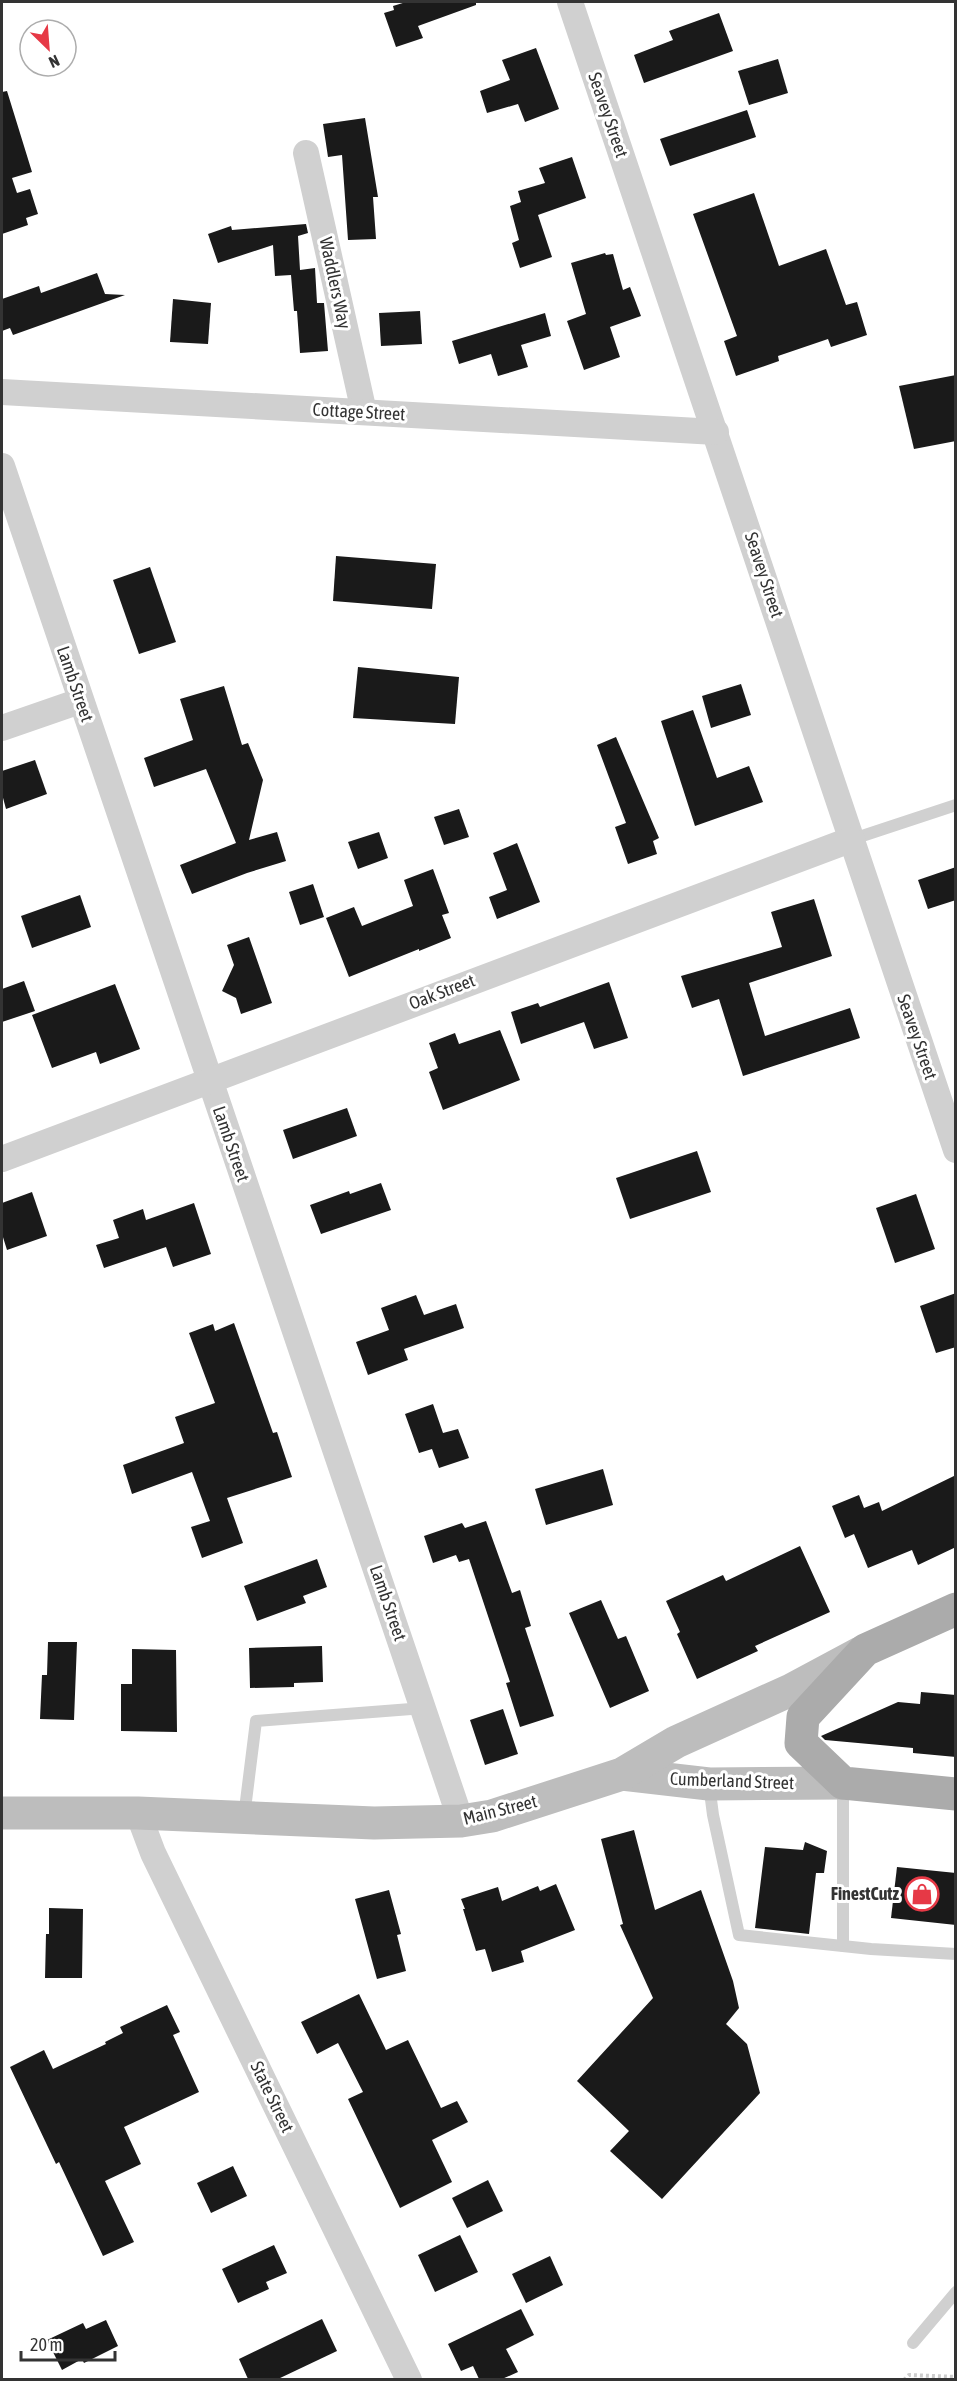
<svg xmlns="http://www.w3.org/2000/svg" width="957" height="2381" font-family="'Asap Condensed',sans-serif">
<style>
.building{fill:#1a1a1a}
.lines{fill:none;stroke-linecap:round;stroke-linejoin:round}
.path{stroke:#cdcdcd;stroke-width:4;stroke-dasharray:3 3;stroke-linecap:butt}
.lane{stroke:#d0d0d0;stroke-width:12}
.street{stroke:#d0d0d0;stroke-width:26}
.secondary{stroke:#bdbdbd;stroke-width:33}
.primary{stroke:#ababab;stroke-width:33}
.labels{text-anchor:middle;stroke-width:6;stroke-linejoin:round;paint-order:stroke}
.street-label{font-size:18px;fill:#333;stroke:#fff}
.poi-label{font-size:18px;font-weight:bold;fill:#333;stroke:#fff;text-anchor:end}
</style>
<rect width="100%" height="100%" fill="#fff"/>
<g class="building">
<path d="M 406,2 L 476,2 L 476,5 L 418,26 L 423,38 L 396,47 L 384,13 L 394,10 L 393,6 Z"/>
<path d="M 719,13 L 733,51 L 644,83 L 634,55 L 673,40 L 669,31 Z"/>
<path d="M 536,48 L 559,109 L 525,122 L 518,104 L 487,113 L 480,91 L 510,80 L 502,60 Z"/>
<path d="M 778,59 L 788,93 L 749,105 L 738,71 Z"/>
<path d="M 7,91 L 32,172 L 12,178 L 17,193 L 30,189 L 38,214 L 26,218 L 28,225 L 2,234 L 2,92 Z"/>
<path d="M 747,110 L 756,137 L 670,166 L 660,139 Z"/>
<path d="M 365,118 L 378,197 L 373,197 L 376,239 L 348,240 L 342,155 L 328,157 L 323,124 Z"/>
<path d="M 572,157 L 586,198 L 538,215 L 552,257 L 520,268 L 512,243 L 519,240 L 510,206 L 521,202 L 518,191 L 545,183 L 539,168 Z"/>
<path d="M 754,193 L 779,266 L 826,249 L 846,305 L 857,302 L 867,335 L 831,347 L 828,339 L 778,356 L 779,361 L 736,376 L 724,341 L 737,336 L 693,214 Z"/>
<path d="M 306,224 L 308,233 L 298,236 L 300,270 L 315,268 L 317,303 L 324,303 L 328,351 L 300,353 L 297,311 L 294,311 L 291,275 L 275,276 L 273,245 L 218,263 L 208,234 L 231,226 L 232,230 Z"/>
<path d="M 605,253 L 606,255 L 613,254 L 623,290 L 630,287 L 641,316 L 610,327 L 620,357 L 584,370 L 567,321 L 586,314 L 571,263 Z"/>
<path d="M 97,273 L 105,294 L 125,295 L 13,335 L 10,328 L 2,331 L 2,299 L 39,286 L 41,293 Z"/>
<path d="M 173,299 L 211,303 L 208,344 L 170,342 Z"/>
<path d="M 420,311 L 422,344 L 381,346 L 379,313 Z"/>
<path d="M 545,313 L 551,336 L 521,345 L 528,367 L 498,376 L 491,354 L 459,364 L 452,341 Z"/>
<path d="M 956,375 L 956,441 L 914,449 L 899,386 Z"/>
<path d="M 336,556 L 436,564 L 432,609 L 333,601 Z"/>
<path d="M 150,567 L 176,642 L 139,654 L 113,580 Z"/>
<path d="M 358,667 L 459,677 L 455,724 L 353,718 Z"/>
<path d="M 741,684 L 751,715 L 711,728 L 702,696 Z"/>
<path d="M 224,686 L 242,745 L 248,743 L 263,780 L 249,840 L 277,832 L 286,861 L 247,873 L 192,894 L 180,865 L 236,843 L 206,769 L 154,787 L 144,758 L 193,740 L 180,699 Z"/>
<path d="M 693,710 L 717,778 L 749,766 L 763,802 L 695,826 L 661,721 Z"/>
<path d="M 616,737 L 659,838 L 653,841 L 657,854 L 628,864 L 615,827 L 626,823 L 597,745 Z"/>
<path d="M 35,760 L 47,794 L 6,809 L 2,794 L 2,771 Z"/>
<path d="M 459,809 L 469,837 L 444,845 L 434,817 Z"/>
<path d="M 379,832 L 388,858 L 358,869 L 348,842 Z"/>
<path d="M 517,843 L 540,902 L 497,919 L 489,897 L 507,890 L 493,853 Z"/>
<path d="M 956,867 L 956,900 L 928,909 L 918,880 Z"/>
<path d="M 433,869 L 449,913 L 442,915 L 451,938 L 419,951 L 419,949 L 349,977 L 326,918 L 354,907 L 362,926 L 413,906 L 404,880 Z"/>
<path d="M 313,884 L 324,917 L 300,925 L 289,892 Z"/>
<path d="M 80,895 L 91,927 L 32,948 L 21,916 Z"/>
<path d="M 814,899 L 832,956 L 749,983 L 765,1036 L 850,1008 L 860,1038 L 743,1076 L 719,999 L 692,1008 L 681,976 L 782,947 L 771,912 Z"/>
<path d="M 249,937 L 272,1003 L 241,1014 L 236,998 L 222,991 L 234,965 L 227,945 Z"/>
<path d="M 24,981 L 35,1011 L 2,1022 L 2,989 Z"/>
<path d="M 609,982 L 628,1038 L 594,1049 L 584,1022 L 521,1044 L 511,1012 L 538,1003 L 540,1007 Z"/>
<path d="M 115,984 L 140,1049 L 100,1064 L 96,1052 L 52,1068 L 32,1015 Z"/>
<path d="M 500,1030 L 520,1080 L 443,1110 L 429,1072 L 438,1068 L 429,1043 L 455,1033 L 459,1044 Z"/>
<path d="M 347,1108 L 357,1136 L 293,1159 L 283,1130 Z"/>
<path d="M 697,1151 L 711,1192 L 630,1219 L 616,1178 Z"/>
<path d="M 381,1183 L 391,1210 L 321,1234 L 310,1205 L 349,1191 L 350,1194 Z"/>
<path d="M 32,1192 L 47,1236 L 7,1250 L 2,1234 L 2,1203 Z"/>
<path d="M 916,1194 L 935,1249 L 895,1263 L 876,1208 Z"/>
<path d="M 194,1203 L 211,1254 L 173,1267 L 166,1247 L 104,1268 L 96,1245 L 119,1238 L 113,1220 L 143,1209 L 146,1220 Z"/>
<path d="M 956,1293 L 956,1347 L 936,1353 L 920,1306 Z"/>
<path d="M 416,1295 L 424,1315 L 456,1304 L 464,1328 L 404,1349 L 408,1360 L 368,1375 L 356,1342 L 389,1330 L 381,1308 Z"/>
<path d="M 234,1323 L 273,1433 L 277,1432 L 292,1477 L 227,1498 L 243,1543 L 202,1558 L 191,1527 L 210,1521 L 192,1472 L 132,1494 L 123,1465 L 184,1443 L 175,1417 L 215,1403 L 189,1333 L 213,1324 L 215,1331 Z"/>
<path d="M 433,1404 L 443,1433 L 458,1429 L 469,1458 L 439,1468 L 432,1449 L 419,1453 L 405,1414 Z"/>
<path d="M 603,1469 L 613,1505 L 546,1525 L 535,1489 Z"/>
<path d="M 956,1475 L 956,1547 L 918,1565 L 912,1550 L 868,1568 L 854,1534 L 845,1538 L 832,1506 L 859,1495 L 864,1508 L 879,1502 L 882,1511 Z"/>
<path d="M 486,1521 L 512,1593 L 520,1590 L 531,1626 L 525,1628 L 554,1716 L 520,1727 L 506,1683 L 510,1682 L 469,1559 L 459,1562 L 456,1555 L 433,1563 L 424,1536 L 462,1523 L 465,1528 Z"/>
<path d="M 800,1546 L 830,1612 L 755,1646 L 758,1651 L 697,1679 L 677,1634 L 680,1632 L 666,1601 L 723,1575 L 726,1581 Z"/>
<path d="M 317,1559 L 327,1587 L 303,1596 L 306,1603 L 257,1621 L 244,1586 Z"/>
<path d="M 601,1600 L 618,1639 L 626,1636 L 649,1691 L 610,1708 L 569,1613 Z"/>
<path d="M 48,1642 L 77,1642 L 74,1720 L 40,1719 L 42,1675 L 47,1675 Z"/>
<path d="M 322,1646 L 323,1682 L 294,1683 L 294,1687 L 250,1688 L 249,1648 Z"/>
<path d="M 132,1649 L 176,1650 L 177,1732 L 121,1731 L 121,1684 L 132,1684 Z"/>
<path d="M 921,1692 L 956,1695 L 956,1757 L 913,1753 L 913,1748 L 825,1740 L 821,1736 L 898,1702 L 920,1704 Z"/>
<path d="M 503,1709 L 518,1754 L 485,1765 L 470,1720 Z"/>
<path d="M 634,1830 L 655,1910 L 701,1890 L 733,1981 L 739,2008 L 726,2024 L 747,2044 L 760,2093 L 662,2199 L 610,2151 L 629,2131 L 577,2081 L 653,1998 L 620,1925 L 623,1924 L 601,1839 Z"/>
<path d="M 805,1842 L 827,1851 L 824,1873 L 816,1873 L 809,1934 L 755,1928 L 765,1847 L 803,1850 Z"/>
<path d="M 897,1867 L 956,1873 L 956,1925 L 891,1918 Z"/>
<path d="M 556,1884 L 575,1930 L 521,1951 L 524,1962 L 492,1972 L 485,1949 L 476,1951 L 463,1909 L 465,1909 L 461,1899 L 498,1887 L 502,1901 L 538,1886 L 540,1891 Z"/>
<path d="M 389,1890 L 401,1934 L 397,1935 L 406,1971 L 377,1979 L 355,1899 Z"/>
<path d="M 49,1908 L 83,1909 L 82,1978 L 45,1978 L 46,1934 L 49,1934 Z"/>
<path d="M 359,1994 L 386,2050 L 408,2040 L 441,2108 L 457,2101 L 468,2122 L 432,2140 L 452,2182 L 400,2208 L 348,2099 L 363,2092 L 338,2043 L 317,2054 L 301,2022 Z"/>
<path d="M 167,2005 L 180,2032 L 173,2035 L 199,2092 L 124,2127 L 141,2164 L 105,2181 L 134,2242 L 103,2256 L 59,2162 L 56,2164 L 10,2067 L 44,2050 L 53,2069 L 106,2044 L 105,2042 L 123,2033 L 120,2027 Z"/>
<path d="M 233,2166 L 247,2196 L 211,2213 L 197,2183 Z"/>
<path d="M 488,2180 L 503,2211 L 467,2228 L 452,2198 Z"/>
<path d="M 460,2235 L 478,2272 L 435,2292 L 418,2255 Z"/>
<path d="M 274,2245 L 287,2273 L 266,2282 L 269,2289 L 238,2303 L 222,2269 Z"/>
<path d="M 550,2256 L 563,2285 L 526,2303 L 512,2274 Z"/>
<path d="M 521,2309 L 534,2335 L 506,2349 L 518,2372 L 502,2379 L 479,2379 L 473,2366 L 461,2371 L 448,2344 Z"/>
<path d="M 322,2319 L 337,2351 L 278,2379 L 248,2379 L 239,2359 Z"/>
<path d="M 106,2320 L 118,2346 L 84,2363 L 82,2359 L 62,2370 L 47,2340 L 83,2323 L 86,2329 Z"/>
</g>
<g class="lines">
<path class="path" d="M 904,2380 L 909,2375 L 956,2377"/>
<g class="lane">
<path d="M 850,840 L 956,805"/>
<path d="M 709,1784 L 713,1815 L 739,1935 L 871,1949 L 956,1954"/>
<path d="M 244,1817 L 256,1721 L 424,1708"/>
<path d="M 843,1946 L 843,1785"/>
<path d="M 913,2343 L 956,2292"/>
</g>
<g class="street">
<path d="M 570,2 C 699,384 827,767 956,1150"/>
<path d="M 306,153 L 364,412"/>
<path d="M 2,392 L 716,432"/>
<path d="M 2,466 L 461,1821"/>
<path d="M 2,728 L 80,701"/>
<path d="M 2,1159 L 850,840"/>
<path d="M 138,1813 L 153,1853 L 409,2380"/>
</g>
<g class="secondary">
<path d="M 622,1774 L 709,1784 L 843,1783"/>
<path d="M 2,1813 L 138,1813 L 374,1823 L 461,1821 L 492,1816 L 622,1774 L 676,1742 L 791,1690 L 860,1653"/>
</g>
<path class="primary" d="M 956,1609 L 865,1650 L 803,1717 L 801,1743 L 843,1783 L 956,1794"/>
</g>
<defs>
<symbol id="shop-ring" viewBox="-11 -11 22 22"><circle r="9.5" fill="#fff" stroke="#e63946" stroke-width="1.5"/><path d="M-5-2.5h2.3a2.7 3.5 0 0 1 5.4 0H5L5.5 6h-11ZM-1.5-2.5h3a1.5 2.3 0 0 0-3 0Z" fill="#e63946"/></symbol>
</defs>
<g fill-rule="evenodd">
<use href="#shop-ring" x="903" y="1875" width="38" height="38"/>
</g>
<g class="labels">
<g class="street-label">
<text transform="translate(608 115) rotate(71)" y="6">Seavey Street</text>
<text transform="translate(335 283) rotate(78)" y="6">Waddlers Way</text>
<text transform="translate(359 412) rotate(3)" y="6">Cottage Street</text>
<text transform="translate(764 575) rotate(72)" y="6">Seavey Street</text>
<text transform="translate(75 684) rotate(71)" y="6">Lamb Street</text>
<text transform="translate(442 992) rotate(-21)" y="6">Oak Street</text>
<text transform="translate(917 1037) rotate(71)" y="6">Seavey Street</text>
<text transform="translate(231 1144) rotate(71)" y="6">Lamb Street</text>
<text transform="translate(388 1603) rotate(71)" y="6">Lamb Street</text>
<text transform="translate(732 1781) rotate(2)" y="6">Cumberland Street</text>
<text transform="translate(500 1810) rotate(-14)" y="6">Main Street</text>
<text transform="translate(272 2097) rotate(64)" y="6">State Street</text>
</g>
<g class="poi-label">
<text x="899" y="1900">FinestCutz</text>
</g>
</g>
<rect width="957" height="2381" fill="none" stroke="#333333" stroke-width="6"/>
<g transform="translate(48 48) rotate(155)"><circle r="28" fill="#ffffff" stroke="#adadad" stroke-width="1.5"/>
<path d="M0-4.5L10 22L0 15L-10 22Z" fill="#e63946"/>
<text y="-9" font-size="16" font-weight="bold" text-anchor="middle" fill="#333333">N</text>
</g>
<path d="M21 2351v9h94v-9" fill="none" stroke="#333333" stroke-width="3"/>
<text x="30" y="2351" font-size="18" fill="#333333" stroke="#ffffff" stroke-width="4.5" paint-order="stroke">20 m</text>
</svg>
